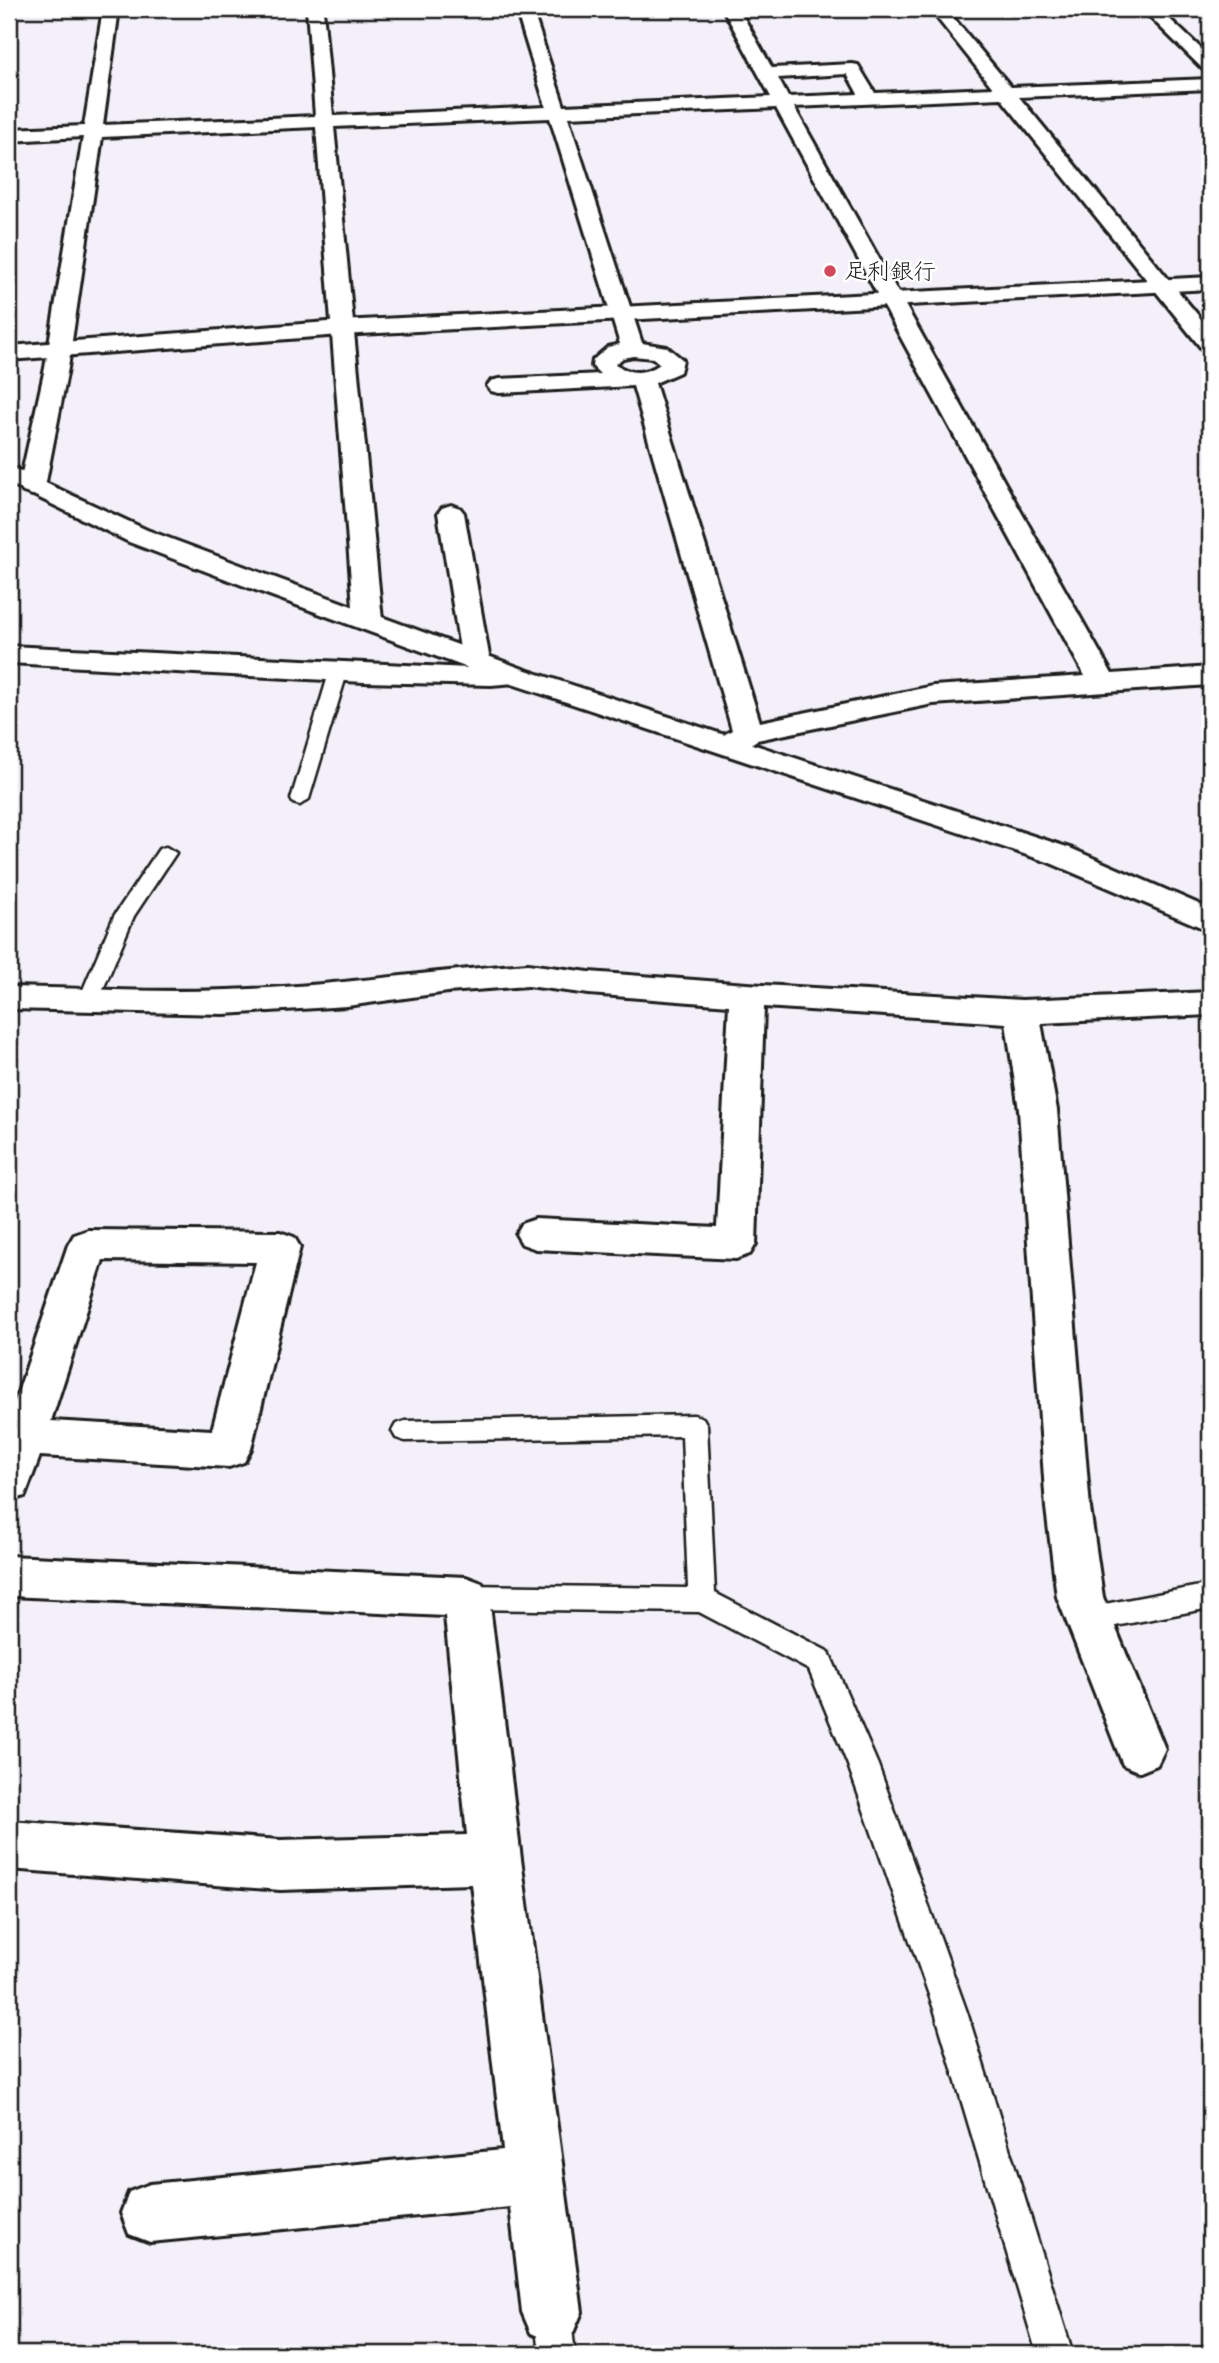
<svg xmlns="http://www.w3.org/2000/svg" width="1219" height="2363" font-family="Caveat,'Klee One',sans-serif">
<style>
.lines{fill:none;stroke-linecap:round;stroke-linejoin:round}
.service-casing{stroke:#1c1c1c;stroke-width:5}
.minor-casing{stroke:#1c1c1c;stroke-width:6}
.tertiary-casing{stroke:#1c1c1c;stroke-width:6}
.service{fill:#fff;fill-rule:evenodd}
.minor{fill:#fff;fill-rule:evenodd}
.tertiary{fill:#fff;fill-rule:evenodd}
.poi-dot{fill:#d1495b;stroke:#fff;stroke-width:2.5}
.labels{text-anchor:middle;stroke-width:5;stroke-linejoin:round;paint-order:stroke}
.far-poi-label{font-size:23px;fill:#1c1c1c;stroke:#fff;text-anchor:start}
</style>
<rect width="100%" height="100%" fill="#f3f0f9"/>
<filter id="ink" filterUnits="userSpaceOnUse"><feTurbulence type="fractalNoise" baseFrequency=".0143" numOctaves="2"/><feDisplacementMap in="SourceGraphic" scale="14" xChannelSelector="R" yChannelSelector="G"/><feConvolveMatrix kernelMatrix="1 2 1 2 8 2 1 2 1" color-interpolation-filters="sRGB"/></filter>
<g filter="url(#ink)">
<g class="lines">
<defs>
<g id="service">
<path d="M 338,668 L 347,673 L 309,799 L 300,805 L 293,803 L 291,799 L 329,673 Z"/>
<path d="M 166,847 L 176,853 L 134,916 L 99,999 L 96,1004 L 82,1004 L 79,999 L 114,916 L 159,849 Z"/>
<path d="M 694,1415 L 703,1418 L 707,1425 L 715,1593 L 829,1652 L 878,1765 L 967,2012 L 1073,2354 L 1037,2354 L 935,2012 L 848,1765 L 809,1670 L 699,1612 L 466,1609 L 456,1605 L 452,1597 L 456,1589 L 466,1585 L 688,1588 L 682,1436 L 405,1441 L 396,1438 L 392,1431 L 396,1424 L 405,1421 Z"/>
<path d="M 1210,1584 L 1210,1608 L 1089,1631 L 1079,1628 L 1075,1619 L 1079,1610 L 1089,1607 Z"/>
<path d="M 552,2294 L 565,2299 L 570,2312 L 575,2354 L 539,2354 L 534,2312 L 539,2299 Z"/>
</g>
<g id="minor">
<path d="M 103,9 L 119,9 L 103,125 L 315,116 L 307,9 L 323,9 L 333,116 L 546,107 L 516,9 L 532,9 L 564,106 L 771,97 L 723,9 L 739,9 L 772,68 L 852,64 L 858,65 L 875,93 L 993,88 L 930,9 L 946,9 L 1011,87 L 1210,79 L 1210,89 L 1019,97 L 1210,330 L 1210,351 L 1202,349 L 1001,98 L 794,107 L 1112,674 L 1210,667 L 1210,685 L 933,704 L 757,740 C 743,749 734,756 717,751 L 713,745 L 717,739 L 732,730 L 633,386 L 499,393 L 491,391 L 487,386 L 491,381 L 499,379 L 600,374 L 592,366 L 593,360 L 608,347 L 620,344 L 550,118 L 334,127 L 382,620 L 378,626 L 368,628 L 358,626 L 354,620 L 316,127 L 102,137 L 68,368 L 45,487 L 41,492 L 32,495 L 23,492 L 19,487 L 45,368 L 83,137 L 9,141 L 9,129 L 84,126 ZM 847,74 L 858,94 L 788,97 L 778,78 ZM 776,108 L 1085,676 L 933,686 L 760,722 L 655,383 L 680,372 L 683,360 L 667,347 L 642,343 L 568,117 ZM 633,356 L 653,358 L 660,364 C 646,374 630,375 615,364 L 623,358 Z"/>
<path d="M 1142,9 L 1159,9 L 1210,57 L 1210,71 L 1204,70 Z"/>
<path d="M 451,505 L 460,508 L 464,513 L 490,661 L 483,668 L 526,670 L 530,676 L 526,682 L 491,685 L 364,682 L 9,663 L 9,646 L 468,668 L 462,661 L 438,513 L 442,508 Z"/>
<path d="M 528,964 L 589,972 L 747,984 L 1022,1000 L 1210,992 L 1210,1015 L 1041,1023 L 1057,1110 L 1090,1508 L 1103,1597 L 1165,1749 L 1157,1765 L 1140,1772 L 1123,1765 L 1057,1597 L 1046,1508 L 1019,1110 L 1006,1023 L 764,1007 L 756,1244 L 750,1254 L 736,1259 L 536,1249 L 522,1244 L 516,1234 L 522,1224 L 536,1219 L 717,1228 L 729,1005 L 589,994 L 528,986 L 448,992 L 347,1006 L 224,1014 L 9,1009 L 9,987 C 81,988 155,993 227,990 C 328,987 427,971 528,964 Z"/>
<path d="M 88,1230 L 280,1232 L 294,1237 L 300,1247 L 251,1449 L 244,1462 L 229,1467 L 40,1456 L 25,1496 L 9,1501 L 9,1419 L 68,1245 L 74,1235 ZM 103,1260 L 256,1262 L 212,1430 L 51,1421 Z"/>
<path d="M 9,1556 L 466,1577 L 482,1583 L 489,1597 L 521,1859 L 582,2312 L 573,2333 L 552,2342 L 531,2333 L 522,2312 L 510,2207 L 150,2242 L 129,2234 L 121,2213 L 129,2192 L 150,2184 L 503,2150 L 472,1884 L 280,1890 L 9,1869 L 9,1821 L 280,1840 L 467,1835 L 445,1616 L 9,1596 Z"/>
</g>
<g id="tertiary">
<path d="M 1210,277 L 1210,289 L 341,335 L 9,360 L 9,346 L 341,321 Z"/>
<path d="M 9,466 L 147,530 L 262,573 L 526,670 L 1070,848 L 1210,909 L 1210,931 L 1048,862 L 506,682 L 242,585 L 129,542 L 9,483 Z"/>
</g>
</defs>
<use href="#service" class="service-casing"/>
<use href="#minor" class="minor-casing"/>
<use href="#tertiary" class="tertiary-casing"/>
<use href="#service" class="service"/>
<use href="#minor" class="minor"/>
<use href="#tertiary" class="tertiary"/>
</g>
</g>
<circle class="poi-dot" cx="830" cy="271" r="7"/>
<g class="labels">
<g class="far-poi-label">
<text x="844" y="279">足利銀行</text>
</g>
</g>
<rect width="1219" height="2363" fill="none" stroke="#fff" stroke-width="35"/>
<rect x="18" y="18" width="1184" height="2328" fill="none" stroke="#1c1c1c" stroke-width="2.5" filter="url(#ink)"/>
</svg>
